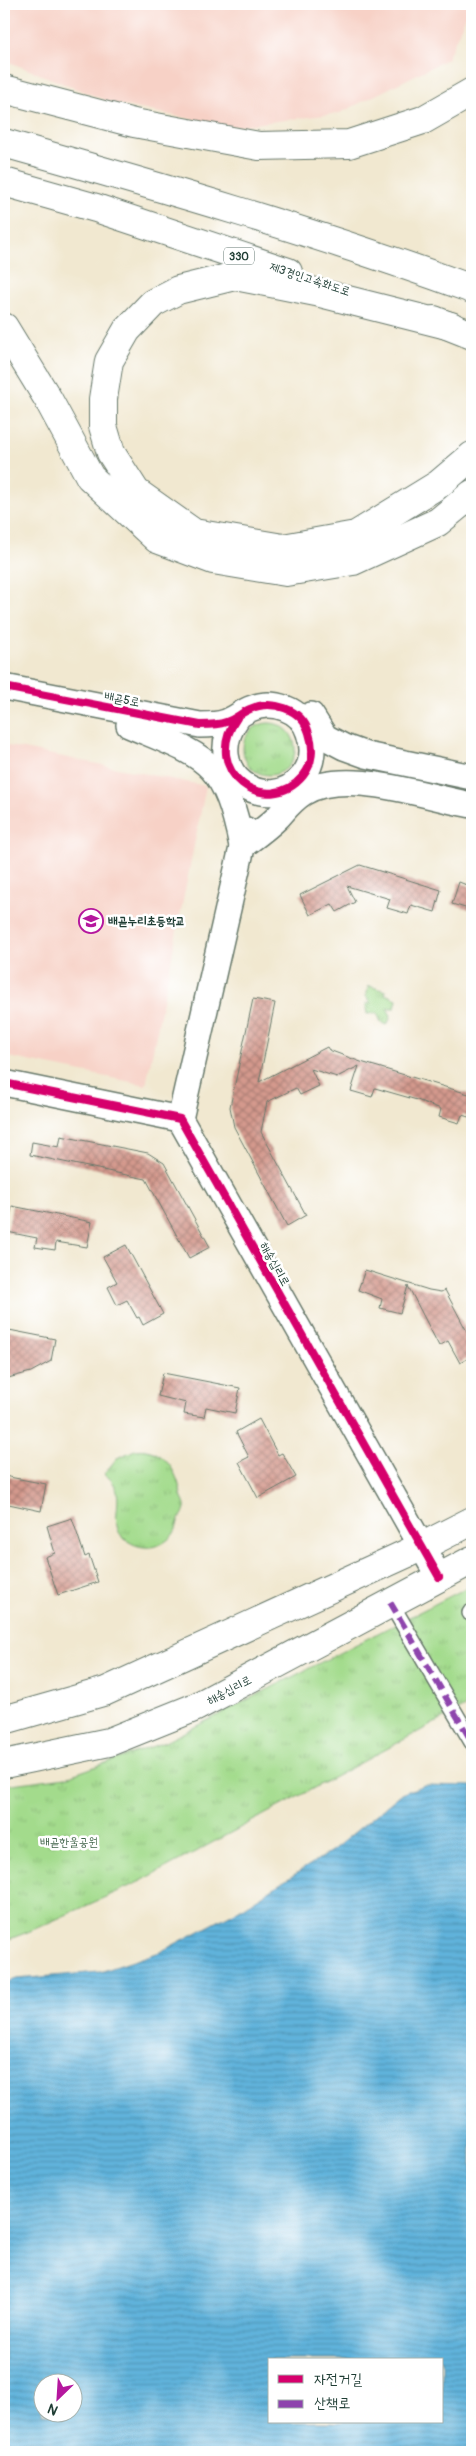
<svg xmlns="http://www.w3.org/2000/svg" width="476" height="2456" font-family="Pangolin,'Poor Story',sans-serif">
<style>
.built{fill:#f7d1c6}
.grass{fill:url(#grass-tufts);stroke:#618c60}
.water{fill:url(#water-rules);stroke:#407888;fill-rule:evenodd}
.building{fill:url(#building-cross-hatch)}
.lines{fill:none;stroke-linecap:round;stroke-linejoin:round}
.pedestrian-casing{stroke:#68796b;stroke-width:18}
.tertiary-casing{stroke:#68796b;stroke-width:28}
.secondary-casing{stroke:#68796b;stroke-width:30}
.trunk-casing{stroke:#68796b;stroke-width:30}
.pedestrian{stroke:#fff;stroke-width:15}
.tertiary{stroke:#fff;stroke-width:25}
.secondary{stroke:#fff;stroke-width:28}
.trunk{stroke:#fff;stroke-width:28}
.quiet{stroke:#8e44ad;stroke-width:6;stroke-dasharray:12 6;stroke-linecap:butt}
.cycleway-casing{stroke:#fff;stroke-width:11}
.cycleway{stroke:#d6006c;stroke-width:8}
.labels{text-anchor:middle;stroke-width:5;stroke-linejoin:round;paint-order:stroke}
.shield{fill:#fff;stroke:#627771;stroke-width:1}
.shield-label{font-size:11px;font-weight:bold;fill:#1f3d34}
.street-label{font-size:12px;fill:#1f3d34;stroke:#fff}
.poi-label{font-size:12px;font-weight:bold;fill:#1f3d34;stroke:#fff;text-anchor:start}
.park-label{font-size:12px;fill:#40644a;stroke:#fff}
</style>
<defs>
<pattern id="grass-tufts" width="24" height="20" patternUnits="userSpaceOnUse" patternTransform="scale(1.25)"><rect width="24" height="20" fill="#a3db8c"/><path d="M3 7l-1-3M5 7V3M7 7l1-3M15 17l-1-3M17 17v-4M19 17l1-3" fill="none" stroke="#8cbd79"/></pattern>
<pattern id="water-rules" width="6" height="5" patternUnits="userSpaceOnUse" patternTransform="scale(1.25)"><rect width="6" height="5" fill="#60b3dc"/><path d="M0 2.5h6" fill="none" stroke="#4f93b3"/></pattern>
<pattern id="building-cross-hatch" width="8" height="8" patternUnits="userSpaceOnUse" patternTransform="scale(1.25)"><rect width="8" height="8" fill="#d4998d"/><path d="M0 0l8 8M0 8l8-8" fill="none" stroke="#ab7e74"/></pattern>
</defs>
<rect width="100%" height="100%" fill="#fff"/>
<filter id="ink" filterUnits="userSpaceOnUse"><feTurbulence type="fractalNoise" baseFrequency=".02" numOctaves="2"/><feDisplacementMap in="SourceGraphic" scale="10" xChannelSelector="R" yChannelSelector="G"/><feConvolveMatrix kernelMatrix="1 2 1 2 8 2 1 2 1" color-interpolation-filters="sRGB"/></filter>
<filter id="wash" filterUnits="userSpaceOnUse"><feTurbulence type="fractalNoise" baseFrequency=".0096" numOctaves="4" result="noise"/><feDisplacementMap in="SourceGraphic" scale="20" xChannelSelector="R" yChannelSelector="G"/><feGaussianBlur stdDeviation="1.12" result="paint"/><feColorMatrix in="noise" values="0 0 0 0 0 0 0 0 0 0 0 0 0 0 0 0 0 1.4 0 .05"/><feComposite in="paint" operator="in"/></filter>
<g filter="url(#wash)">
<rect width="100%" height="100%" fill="#f1e8d0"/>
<g class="built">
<path d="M 4,4 L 471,4 L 447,59 L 340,113 L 231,127 L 115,104 L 4,60 Z"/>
<path d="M 4,745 L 206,786 L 146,1085 L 4,1056 Z"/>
</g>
<g class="grass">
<circle cx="269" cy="749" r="26"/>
<path d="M 369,986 L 386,991 L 385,994 L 397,999 L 395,1008 L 387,1008 L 391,1016 L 387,1025 L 381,1022 L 377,1013 L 367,1014 L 366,1004 L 371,1003 L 366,996 Z"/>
<path d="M 135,1450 C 163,1446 178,1472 181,1495 C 182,1500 186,1504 185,1509 C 184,1514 181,1516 179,1519 C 177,1523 177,1529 174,1533 C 165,1546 148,1551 133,1544 C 97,1528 136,1495 104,1474 L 117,1458 Z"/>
<path d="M 472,1585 L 472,1703 L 141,1881 L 28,1932 L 4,1941 L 4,1785 L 66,1777 L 165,1742 Z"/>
</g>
<path class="water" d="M 424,1785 L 472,1786 L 472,2452 L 4,2452 L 4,1983 L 17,1979 L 100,1972 L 160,1952 L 239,1910 L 333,1850 L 401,1794 ZM 270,2360 L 442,2360 L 442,2422 L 270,2422 ZM 42,2384 L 72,2384 L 72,2414 L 42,2414 Z"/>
<g id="blocks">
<g class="building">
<path d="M 360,865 L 441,890 L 435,912 L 411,905 L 408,914 L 387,908 L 390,899 L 347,886 L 355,902 L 337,912 L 332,904 L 310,915 L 300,895 Z"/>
<path d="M 459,882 L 472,887 L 472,910 L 452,904 Z"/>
<path d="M 253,999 L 275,1003 L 259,1082 L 327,1047 L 329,1050 L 361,1062 L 472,1095 L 472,1118 L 462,1115 L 459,1123 L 439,1117 L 441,1109 L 417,1100 L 375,1088 L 372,1097 L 351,1091 L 359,1066 L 337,1077 L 311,1069 L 319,1086 L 300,1095 L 296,1088 L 267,1102 L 261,1132 L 306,1215 L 287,1226 L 234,1127 L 230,1107 Z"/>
<path d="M 61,1136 L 148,1153 L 164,1163 L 210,1247 L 189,1258 L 146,1179 L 30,1155 L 32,1142 L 59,1147 Z"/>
<path d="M 12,1206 L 92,1222 L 87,1247 L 56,1242 L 55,1250 L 35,1247 L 37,1238 L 7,1232 Z"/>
<path d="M 126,1245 L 163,1314 L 143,1325 L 139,1317 L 137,1318 L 127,1300 L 117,1305 L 108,1287 L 117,1282 L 103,1257 Z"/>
<path d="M 365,1270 L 429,1290 L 441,1292 L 445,1290 L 472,1341 L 472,1356 L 460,1363 L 448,1341 L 439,1346 L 408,1286 L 400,1313 L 380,1308 L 382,1299 L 358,1290 Z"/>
<path d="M 4,1329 L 55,1339 L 51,1361 L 31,1372 L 4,1379 Z"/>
<path d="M 163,1373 L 240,1388 L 235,1413 L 206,1407 L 204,1417 L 184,1414 L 186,1403 L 158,1396 Z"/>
<path d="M 259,1419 L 278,1455 L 282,1453 L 296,1477 L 258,1498 L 239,1462 L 249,1457 L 236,1432 Z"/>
<path d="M 4,1476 L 46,1484 L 41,1511 L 4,1503 Z"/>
<path d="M 72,1518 L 85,1557 L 89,1555 L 98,1582 L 58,1595 L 45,1557 L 55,1553 L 47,1526 Z"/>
</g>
</g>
</g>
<g filter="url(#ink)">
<use href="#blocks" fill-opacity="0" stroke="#68796b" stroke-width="1"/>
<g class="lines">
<defs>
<g id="pedestrian">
<path d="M 390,1602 L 472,1742"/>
<path d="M 470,1613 L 472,1613"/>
</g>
<g id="tertiary">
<path d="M 4,687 L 200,725 C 208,725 218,725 226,722 C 235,719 241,713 250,709 C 272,699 302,709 309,733 C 314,748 313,764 303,776 C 267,819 199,772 237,718"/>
<path d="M 311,715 L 325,737 L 344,747 L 366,755 L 472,777"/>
<path d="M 129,725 C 207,758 224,758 242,846 C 254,837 267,828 278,817 C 286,808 292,800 303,793 C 345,767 425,797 472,805"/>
<path d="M 4,1083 L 180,1119 L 439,1577"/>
<path d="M 180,1119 L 246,830"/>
</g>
<g id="secondary">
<path d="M 4,1720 L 106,1691 L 421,1547 L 472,1521"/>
<path d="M 4,1764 L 109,1742 L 196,1707 L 472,1560"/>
</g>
<g id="trunk">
<path d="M 4,89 L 134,123 L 259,146 L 349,144 L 423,120 L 472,92"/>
<path d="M 4,143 C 161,187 319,233 472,289"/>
<path d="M 4,182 L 96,208 L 288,272"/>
<path d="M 434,320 L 472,335"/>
<path d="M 451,326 L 316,292 L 235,276 L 178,290 L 153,303 L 127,330 L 109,361 L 103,399 L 103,426 L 111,453 L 136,492 L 194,533 L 283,548 L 356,535 L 439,484 L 472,456"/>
<path d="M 4,327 L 48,399 L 90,477 L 157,539 L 213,560 L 286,572 L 353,561 L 438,522 L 472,494"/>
</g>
</defs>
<use href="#pedestrian" class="pedestrian-casing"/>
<use href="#tertiary" class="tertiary-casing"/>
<use href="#secondary" class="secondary-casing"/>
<use href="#trunk" class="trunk-casing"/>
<use href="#pedestrian" class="pedestrian"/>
<use href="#tertiary" class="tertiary"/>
<use href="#secondary" class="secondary"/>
<use href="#trunk" class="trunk"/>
<g class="quiet">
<path d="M 390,1602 L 472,1742"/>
<path d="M 470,1613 L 472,1613"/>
</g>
<defs>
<g id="cycleway">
<path d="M 4,687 L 200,725 C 208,725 218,725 226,722 C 235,719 241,713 250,709 C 272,699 302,709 309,733 C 314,748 313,764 303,776 C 267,819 199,772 237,718"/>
<path d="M 4,1083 L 180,1119 L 439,1577"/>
</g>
</defs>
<use href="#cycleway" class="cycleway-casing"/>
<use href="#cycleway" class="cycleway"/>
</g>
</g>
<defs>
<symbol id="school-ring" viewBox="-11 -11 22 22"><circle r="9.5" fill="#fff" stroke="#b5179e" stroke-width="1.5"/><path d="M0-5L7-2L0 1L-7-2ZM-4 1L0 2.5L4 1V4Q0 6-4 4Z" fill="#b5179e"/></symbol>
</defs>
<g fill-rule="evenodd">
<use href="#school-ring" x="77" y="907" width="28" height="28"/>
</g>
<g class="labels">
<rect class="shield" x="224" y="247.5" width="30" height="17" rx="4"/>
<g class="shield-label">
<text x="239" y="260">330</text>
</g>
<g class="street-label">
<text transform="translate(310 279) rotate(18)" y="4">제3경인고속화도로</text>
<text transform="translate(122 699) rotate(11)" y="4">배곧5로</text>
<text transform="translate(275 1264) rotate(61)" y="4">해송십리로</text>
<text transform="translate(229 1690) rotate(-28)" y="4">해송십리로</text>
</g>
<g class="poi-label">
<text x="108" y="925">배곧누리초등학교</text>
</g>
<g class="park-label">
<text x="69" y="1846">배곧한울공원</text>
</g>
</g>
<rect width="476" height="2456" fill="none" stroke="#fff" stroke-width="20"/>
<rect x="268" y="2358" width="175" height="65" fill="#ffffff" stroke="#a5b1ae"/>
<rect x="278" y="2375" width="25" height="8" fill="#d6006c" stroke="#a5b1ae"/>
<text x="314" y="2384" font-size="15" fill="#1f3d34">자전거길</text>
<rect x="278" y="2400" width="25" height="8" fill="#8e44ad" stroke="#a5b1ae"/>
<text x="314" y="2408" font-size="15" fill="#1f3d34">산책로</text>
<g transform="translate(58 2398) rotate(205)"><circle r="24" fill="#ffffff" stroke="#a5b1ae"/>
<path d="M0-4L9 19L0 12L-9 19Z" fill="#b5179e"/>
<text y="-8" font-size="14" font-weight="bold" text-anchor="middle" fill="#1f3d34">N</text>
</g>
</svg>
